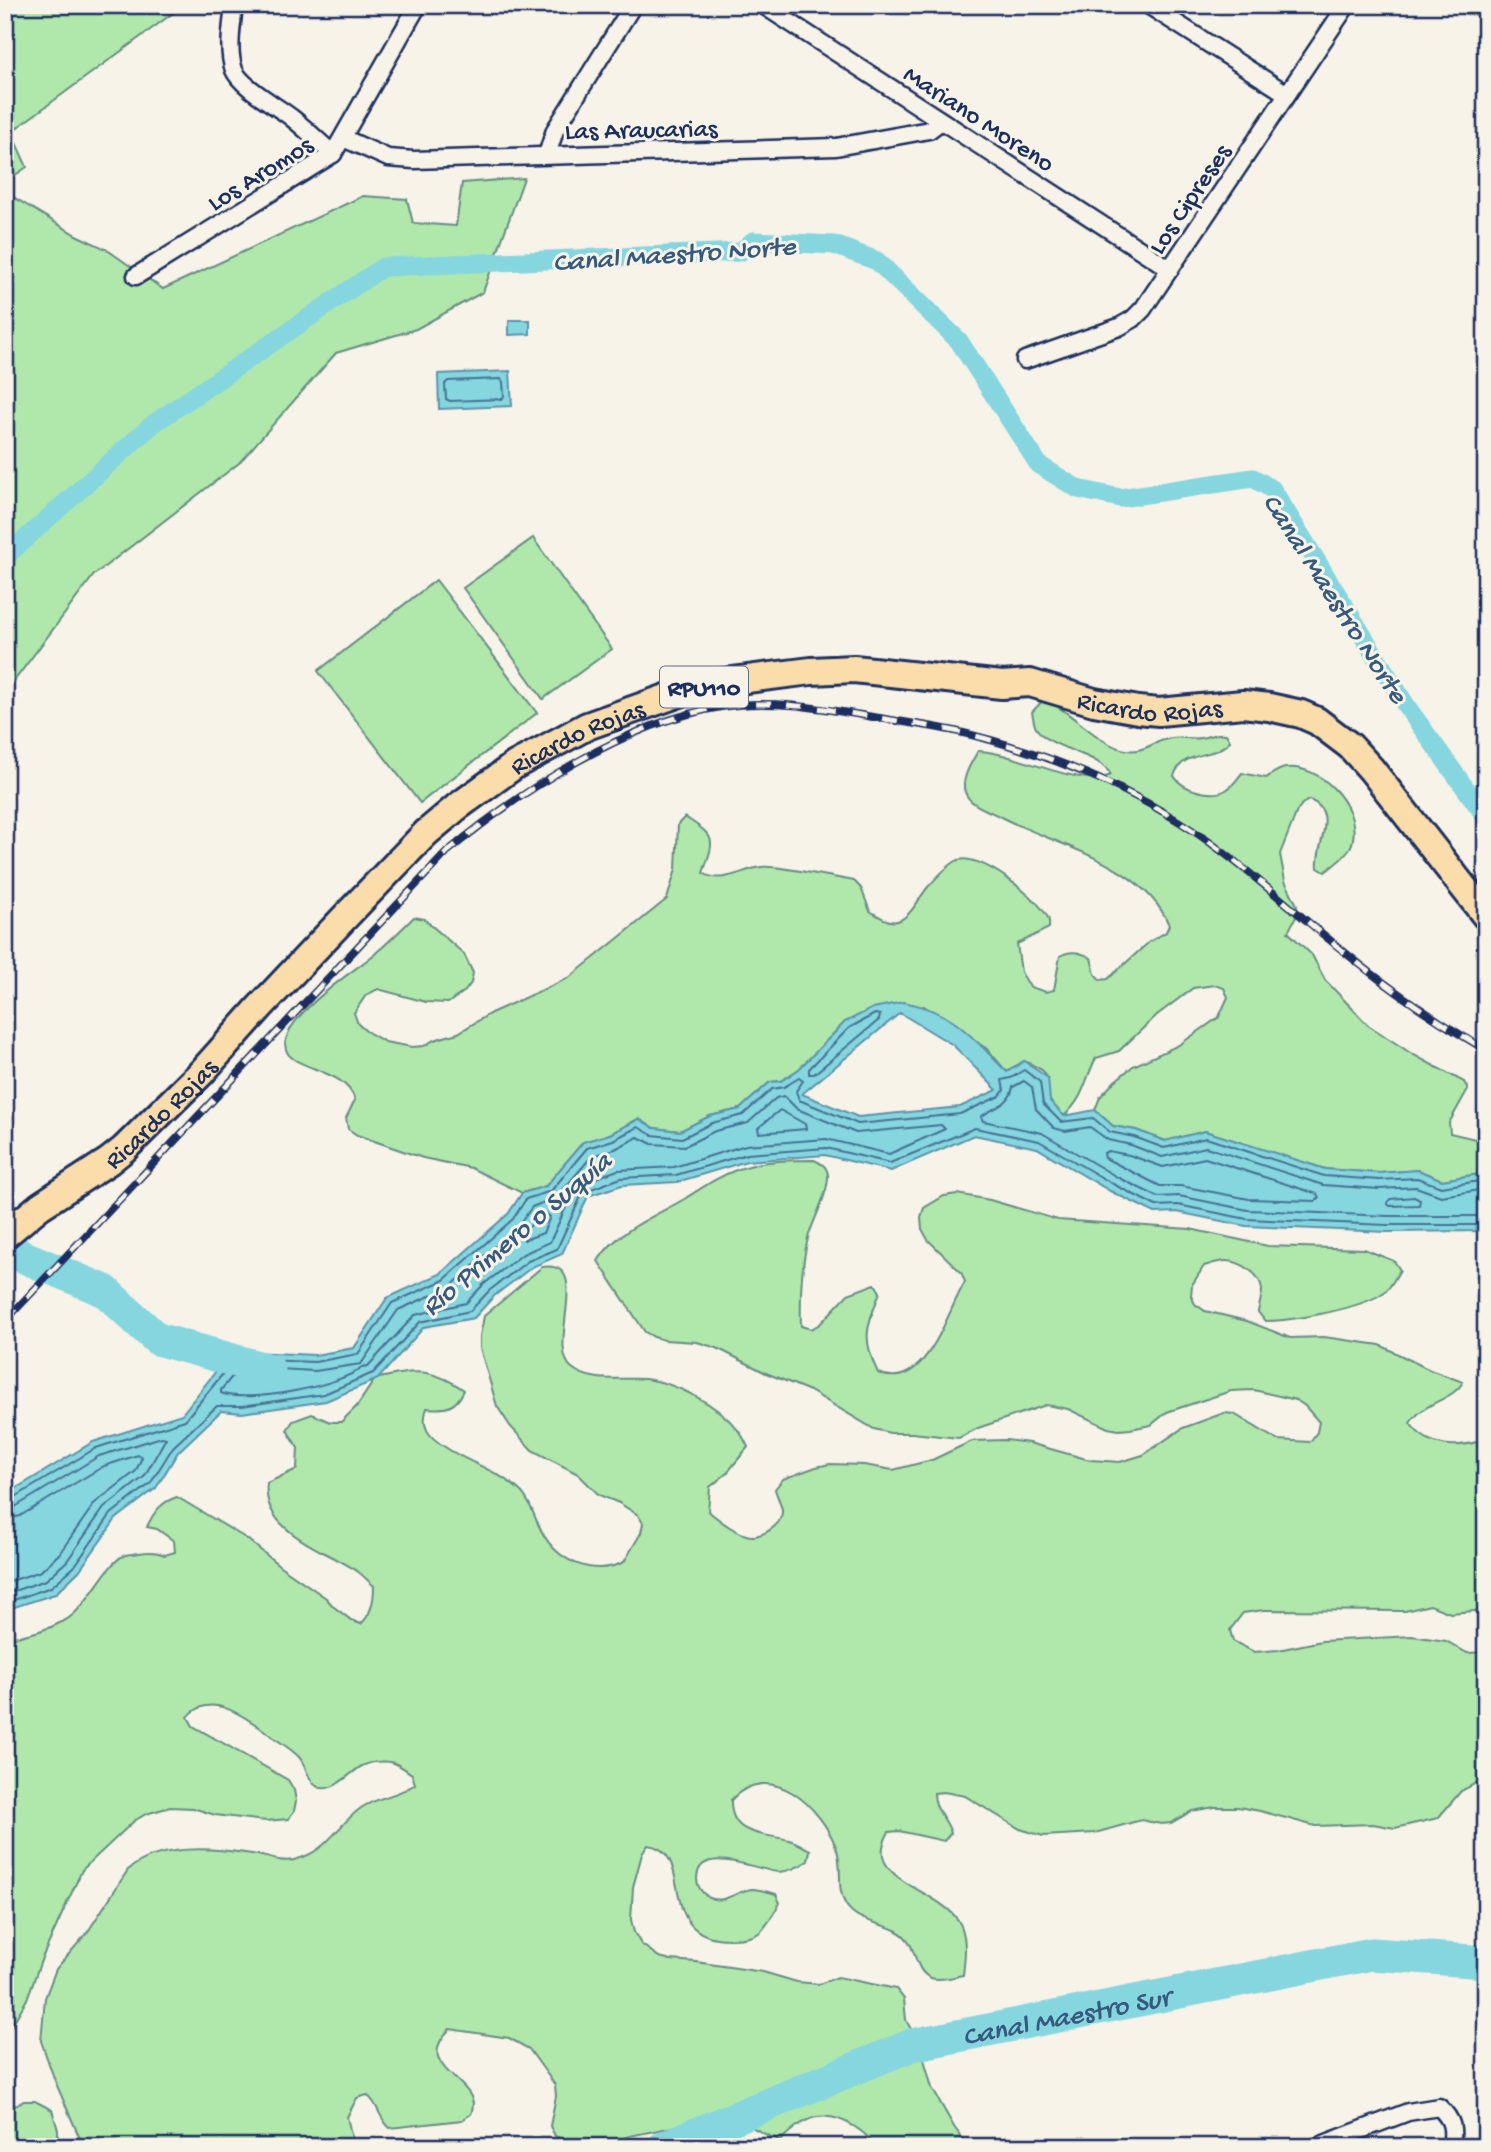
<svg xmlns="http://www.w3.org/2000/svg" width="1491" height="2152" font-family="'Gochi Hand',sans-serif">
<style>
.green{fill:#b0e8ab;stroke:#668c84;stroke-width:2}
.water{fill:#85d6df;stroke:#5b93ab;stroke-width:2;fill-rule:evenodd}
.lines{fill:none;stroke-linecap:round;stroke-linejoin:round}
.shore{stroke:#457292;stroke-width:2}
.canal{stroke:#85d6df;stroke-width:19}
.river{stroke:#85d6df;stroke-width:33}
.minor-casing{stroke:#1b2f5e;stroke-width:21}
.primary-casing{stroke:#1b2f5e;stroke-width:32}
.minor{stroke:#f7f3e8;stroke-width:16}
.primary{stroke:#faddab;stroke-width:26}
.rail-casing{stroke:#1b2f5e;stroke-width:8}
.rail{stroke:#f7f3e8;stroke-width:5;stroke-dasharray:16;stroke-linecap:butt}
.labels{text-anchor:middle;stroke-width:6;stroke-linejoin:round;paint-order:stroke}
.shield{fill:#f7f3e8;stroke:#5d6a87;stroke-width:2}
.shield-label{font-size:24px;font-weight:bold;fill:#1b2f5e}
.street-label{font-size:26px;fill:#1b2f5e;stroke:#f7f3e8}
.water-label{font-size:28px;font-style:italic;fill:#36597e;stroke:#f7f3e8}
</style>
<rect width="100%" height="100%" fill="#f7f3e8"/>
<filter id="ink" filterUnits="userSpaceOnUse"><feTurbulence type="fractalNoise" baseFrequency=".0143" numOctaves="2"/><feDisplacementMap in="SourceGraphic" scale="14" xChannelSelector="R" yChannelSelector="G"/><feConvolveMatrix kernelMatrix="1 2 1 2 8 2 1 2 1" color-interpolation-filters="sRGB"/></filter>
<g filter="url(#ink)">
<g class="green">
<path d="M 5,5 L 184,5 L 11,132 L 27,167 L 5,182 Z"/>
<path d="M 524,178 L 483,292 L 416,329 L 336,353 L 239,463 L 94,575 L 5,693 L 5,192 L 76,235 L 106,249 L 163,289 L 363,196 L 407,199 L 413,223 L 456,226 L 462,183 Z"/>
<path d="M 533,538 L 612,649 L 543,699 L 463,588 Z"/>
<path d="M 436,580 L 537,713 L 420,803 L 318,671 Z"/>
<path d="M 1044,699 C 1072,711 1098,745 1126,750 C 1145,753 1155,740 1172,738 C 1181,736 1191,740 1200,738 C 1210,737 1215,732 1226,734 L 1230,741 C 1213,760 1183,749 1174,776 C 1182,790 1212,798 1226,790 C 1233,786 1237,779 1242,773 L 1266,778 C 1272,774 1278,769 1286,768 C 1320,764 1359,805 1353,839 C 1351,854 1336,863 1325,872 L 1318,868 C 1315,845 1340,811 1309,800 L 1302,804 L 1297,811 L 1280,854 L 1285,881 L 1297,905 L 1297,915 L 1288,932 L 1312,955 L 1325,980 L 1368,1025 L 1412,1054 L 1464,1082 L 1468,1089 L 1449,1123 L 1450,1133 L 1475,1139 L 1486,1133 L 1486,1173 L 1442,1180 L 1418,1170 L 1379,1173 L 1325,1169 L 1205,1131 L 1166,1141 L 1136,1130 L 1113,1126 L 1095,1110 L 1100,1097 L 1115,1081 L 1133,1066 L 1179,1045 L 1219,1017 L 1228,997 L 1224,988 L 1215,985 L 1193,988 L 1157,1015 L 1119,1051 L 1096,1058 C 1084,1081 1085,1097 1064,1116 C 1059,1111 1051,1105 1049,1099 C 1042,1073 1056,1075 1024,1061 L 1007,1072 L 987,1049 L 924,1006 L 845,1022 L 799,1069 L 781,1081 L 770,1082 L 740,1109 L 710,1116 L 680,1131 L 654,1128 L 638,1119 L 610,1134 L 583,1142 L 546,1186 L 522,1193 L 471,1168 L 423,1158 L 357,1135 L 348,1129 L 346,1118 L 355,1100 C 347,1075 316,1072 295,1060 C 254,1035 354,971 371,957 C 386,945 400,931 414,917 L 424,919 L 464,954 L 473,973 L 471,983 L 465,991 L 448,1003 L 426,1002 L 378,989 L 366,995 L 354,1013 L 358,1024 L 366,1031 L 385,1042 L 412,1047 L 424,1046 L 434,1040 L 458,1033 L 491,1013 L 569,978 L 667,899 L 676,869 L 678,824 L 685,817 C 717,838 715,838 703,873 C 722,885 741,870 761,867 C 776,864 834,878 854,881 L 861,888 L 870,911 C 879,916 890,925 900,920 C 912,915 920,896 928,887 C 935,879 946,867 956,861 C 976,849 1040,899 1048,918 C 1050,922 1049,924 1049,928 L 1017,944 L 1021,972 L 1030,987 L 1046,992 L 1054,990 L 1060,956 C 1070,950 1081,952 1091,958 L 1095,974 L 1100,980 L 1108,979 L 1149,942 L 1166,932 L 1169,925 C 1143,862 1053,845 999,816 C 989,811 973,806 967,796 C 958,783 971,763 978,751 C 1016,752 1079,789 1111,775 C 1099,752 1051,751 1036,728 C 1034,725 1033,716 1032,712 Z"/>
<path d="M 814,1160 C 821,1163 827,1166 828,1175 C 829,1192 813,1220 808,1238 C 801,1267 800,1297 801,1326 L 811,1329 L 820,1324 L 848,1294 L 875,1284 L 880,1292 C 867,1328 861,1337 878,1373 C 926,1394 947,1311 965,1282 L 961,1272 L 928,1240 L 922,1229 L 921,1217 L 924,1208 L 944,1196 L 957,1194 L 990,1200 L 1058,1220 L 1190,1229 L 1268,1246 L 1364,1249 L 1394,1261 L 1400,1270 C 1394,1279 1390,1290 1380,1295 C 1356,1309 1292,1321 1265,1321 L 1258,1312 C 1259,1305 1262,1297 1262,1290 C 1261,1274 1241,1261 1226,1261 C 1219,1261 1211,1264 1204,1266 L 1192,1285 L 1191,1296 L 1195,1304 L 1205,1311 L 1247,1321 L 1290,1338 L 1324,1337 L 1380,1345 L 1430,1370 L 1463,1382 C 1452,1401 1426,1400 1410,1423 C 1428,1449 1459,1449 1486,1439 L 1486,1610 L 1450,1613 L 1430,1605 L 1405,1611 L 1264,1610 L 1243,1613 L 1230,1630 L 1233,1641 L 1254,1652 L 1278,1650 L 1322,1641 L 1412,1636 L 1446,1641 L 1467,1653 L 1486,1652 L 1486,1778 L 1461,1791 L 1438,1818 L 1395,1828 L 1373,1824 L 1315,1826 L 1260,1811 L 1238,1807 L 1215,1807 L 1192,1811 L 1171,1823 L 1161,1824 L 1141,1820 L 1095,1833 L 1043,1836 L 1020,1829 L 965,1796 L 944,1792 L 934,1793 C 934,1811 946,1817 951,1833 L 944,1841 L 899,1831 L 889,1832 C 860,1879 936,1888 958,1920 C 968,1936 965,1957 963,1975 C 953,1977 941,1981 931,1978 C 917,1973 916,1954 909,1942 C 895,1920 861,1928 846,1905 C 835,1887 844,1866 836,1847 C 821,1807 770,1758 731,1800 C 730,1837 763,1833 789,1840 C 797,1842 804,1847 810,1850 L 808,1861 C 800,1866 788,1872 778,1872 C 760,1871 697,1842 697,1879 C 697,1887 701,1892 708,1897 C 724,1906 737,1889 754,1889 C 761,1890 769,1892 776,1894 L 780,1903 C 763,1929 765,1938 732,1939 C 652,1941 698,1852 648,1845 L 642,1854 L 633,1887 L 631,1920 L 634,1932 L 641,1944 L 659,1957 L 671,1960 L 696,1962 L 763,1972 L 797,1982 L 819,1984 L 838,1977 L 896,1989 L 904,1999 L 906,2020 L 921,2048 L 932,2088 L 954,2127 L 969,2147 L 874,2147 C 869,2137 864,2133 855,2127 C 825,2108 805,2116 781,2140 L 771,2137 L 722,2112 L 692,2123 L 630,2136 L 595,2147 L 573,2145 L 555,2136 L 550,2126 L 556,2096 L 555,2085 L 529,2049 L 509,2038 L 450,2029 C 413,2065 469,2077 473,2103 C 473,2104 472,2113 471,2114 L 462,2120 L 390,2128 C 378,2118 379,2104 367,2095 L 357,2098 L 347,2117 L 354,2147 L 81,2147 L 81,2141 L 55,2081 L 41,2041 L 45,1998 L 56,1969 L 87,1933 L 128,1870 C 159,1843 214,1848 252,1854 C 266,1856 280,1863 294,1860 C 328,1852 336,1826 361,1808 C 378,1796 399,1796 415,1784 L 412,1774 C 407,1771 400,1765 394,1763 C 385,1760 370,1762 362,1766 C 349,1773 330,1797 315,1785 C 307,1778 306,1765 299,1757 C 291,1749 281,1743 273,1737 C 251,1721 211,1688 188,1717 L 193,1726 L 288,1780 L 294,1790 L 296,1801 L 294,1811 L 288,1819 L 266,1821 L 215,1815 L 193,1808 L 170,1807 L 146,1814 L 134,1821 L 82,1870 L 42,1958 L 27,1999 L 5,2037 L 5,1638 C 24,1636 47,1630 64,1621 C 87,1609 105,1565 123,1556 C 127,1554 134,1554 139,1553 C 149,1551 156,1551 165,1555 L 175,1552 L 174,1541 L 157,1529 L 147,1527 C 153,1513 161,1502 177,1497 L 247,1539 L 280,1566 L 326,1598 L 334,1607 L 351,1620 L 361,1624 C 372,1614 374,1600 374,1586 C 368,1581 363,1575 357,1571 C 324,1549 261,1532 267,1483 L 297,1469 L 298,1448 L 287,1430 L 293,1421 L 312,1414 L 330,1422 L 341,1422 L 357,1406 L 375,1379 C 414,1370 431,1367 464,1390 C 456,1408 446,1410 427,1408 C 420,1427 429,1437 445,1447 C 468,1463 498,1470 519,1490 C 530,1499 535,1520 542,1532 C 558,1562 593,1577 624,1562 L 641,1533 L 643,1523 L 638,1515 L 619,1503 L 599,1495 L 578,1474 L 532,1450 L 510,1426 L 497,1406 L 480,1348 L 480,1336 L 484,1316 L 542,1267 C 595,1259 545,1347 572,1368 C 592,1384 621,1377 645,1379 C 675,1382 718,1405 737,1429 C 742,1434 745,1441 748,1447 L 727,1473 L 710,1487 L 708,1511 C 720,1520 731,1530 746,1535 C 759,1540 783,1526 782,1510 C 781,1504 777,1496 775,1489 L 783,1479 L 816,1467 L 830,1464 L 864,1465 L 893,1470 L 932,1460 L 972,1441 L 1006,1440 L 1029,1443 L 1090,1460 L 1120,1462 L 1143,1455 L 1183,1428 L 1224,1413 L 1234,1414 L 1277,1440 L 1310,1442 L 1317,1432 L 1319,1422 L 1305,1406 L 1296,1400 L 1254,1390 L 1231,1391 L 1167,1412 L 1151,1425 L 1130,1429 L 1119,1430 L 1108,1428 L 1068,1409 L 1046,1405 L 978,1428 L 959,1438 L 912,1433 L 890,1433 L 874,1429 L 810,1391 L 766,1373 L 717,1348 L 697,1342 L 664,1340 L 654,1337 L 645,1332 L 598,1261 C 617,1230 656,1216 686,1198 C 706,1185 725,1172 749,1166 C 770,1160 792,1160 814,1160 Z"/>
<path d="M 24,2101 L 35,2101 L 52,2110 L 58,2130 L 58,2147 L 5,2147 C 5,2127 3,2108 24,2101 Z"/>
</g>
<g class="water">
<path d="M 509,320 L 530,320 L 530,334 L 509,335 Z"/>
<path d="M 510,371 L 512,406 L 439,409 L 438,374 Z"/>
<path d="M 903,1002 C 955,1011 972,1038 1007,1072 L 1024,1061 L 1048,1078 L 1050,1101 L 1064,1116 L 1095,1110 L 1113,1126 L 1136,1130 L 1165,1141 L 1205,1131 L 1325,1169 L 1379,1173 L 1418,1170 L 1442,1180 L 1486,1173 L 1486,1231 L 1387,1232 L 1246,1226 L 1177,1212 L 1155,1213 L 1110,1191 L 1037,1148 L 974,1135 L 891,1171 L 825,1155 L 747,1161 L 677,1182 L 622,1185 L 588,1196 L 562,1254 L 532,1267 L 494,1296 L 474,1318 L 424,1327 L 378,1379 L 326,1401 L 242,1413 L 221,1411 L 178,1452 L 156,1488 L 116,1519 L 79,1571 L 55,1594 L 5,1610 L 5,1495 L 93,1442 L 182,1414 L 232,1351 L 315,1355 L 354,1348 L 387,1298 L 440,1274 L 508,1214 L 522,1193 L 546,1186 L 583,1142 L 610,1134 L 639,1119 L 654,1128 L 680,1131 L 710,1116 L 740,1109 L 770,1082 L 781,1081 L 799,1069 L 845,1022 L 873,1008 ZM 900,1013 L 953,1045 L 997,1090 L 960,1107 L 858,1117 L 802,1094 Z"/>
</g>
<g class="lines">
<g class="shore">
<path d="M 501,379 L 503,382 L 504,396 L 502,399 L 450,401 L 446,399 L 445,384 L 448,381 Z"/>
<path d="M 875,1014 L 880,1015 L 879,1020 L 814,1074 L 809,1074 L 809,1069 L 849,1028 Z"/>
<path d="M 784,1096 L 797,1109 L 856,1133 L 941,1125 L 945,1129 L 889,1154 L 826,1139 L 746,1145 L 674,1167 L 618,1170 L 576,1185 L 550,1242 L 523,1254 L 484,1284 L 466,1303 L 415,1315 L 368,1366 L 362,1367 C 342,1386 246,1404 221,1393 L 221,1390 L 240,1367 L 315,1371 L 361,1364 L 398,1310 L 450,1287 L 519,1225 L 532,1207 L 557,1197 L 592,1156 L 615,1149 L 638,1137 L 652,1144 L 685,1146 L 715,1131 L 748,1123 L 776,1098 Z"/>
<path d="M 780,1110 L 805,1124 L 806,1129 L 759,1133 L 758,1128 Z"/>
<path d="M 1108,1151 L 1129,1155 L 1163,1167 L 1205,1158 L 1317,1194 L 1319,1198 L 1316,1201 L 1249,1199 L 1181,1186 L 1160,1186 L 1105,1158 L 1104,1153 Z"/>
<path d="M 1486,1189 L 1441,1196 L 1416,1187 L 1379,1189 L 1323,1185 L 1206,1147 L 1162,1157 L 1131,1145 L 1108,1140 L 1090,1127 L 1065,1131 L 1054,1128 L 1036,1109 L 1032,1087 L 1024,1081 L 1013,1087 C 1009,1107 994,1106 981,1117 L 983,1121 L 1042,1133 L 1117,1177 L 1158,1197 L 1179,1196 L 1248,1210 L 1388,1216 L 1486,1216"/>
<path d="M 1414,1197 L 1420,1200 L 1419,1205 L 1390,1206 L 1387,1203 L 1390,1199 Z"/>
<path d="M 546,1213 L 550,1217 L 543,1233 L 524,1240 L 523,1235 L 538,1216 Z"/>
<path d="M 5,1500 L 12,1499 L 96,1448 L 185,1420 L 235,1359 L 315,1362 L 358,1354 L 392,1303 L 444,1280 L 513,1219 L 526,1199 L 551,1191 L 587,1148 L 613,1140 L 638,1127 L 652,1135 L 682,1138 L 712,1123 L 743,1115 L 772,1089 L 784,1087 L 799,1078 L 803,1081 L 796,1091 L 799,1100 L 858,1124 L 960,1114 L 1000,1096 L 1004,1090 L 1002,1080 L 1011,1078 L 1024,1070 L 1040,1082 L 1043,1104 L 1061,1122 L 1093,1118 L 1110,1132 L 1134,1137 L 1164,1148 L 1206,1138 L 1324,1176 L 1379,1180 L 1417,1178 L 1441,1187 L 1486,1180"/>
<path d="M 5,1509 L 15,1507 L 99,1456 L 162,1437 L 166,1438 L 144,1477 L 104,1508 L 67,1561 L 46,1580 L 5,1594"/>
<path d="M 5,1520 L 20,1516 L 104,1466 L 138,1455 L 142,1457 L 136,1471 L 95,1503 L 59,1554 L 41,1571 L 5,1583"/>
<path d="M 5,1603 L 51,1587 L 74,1567 L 111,1514 L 150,1484 L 173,1447 L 217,1406 L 242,1406 L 324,1394 L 373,1373 L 420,1322 L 470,1311 L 490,1290 L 528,1261 L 557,1249 L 583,1192 L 621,1178 L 676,1175 L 747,1154 L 826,1148 L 890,1163 L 975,1128 L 1039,1141 L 1113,1184 L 1156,1206 L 1178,1205 L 1247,1219 L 1387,1225 L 1486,1225"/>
</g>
<path class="canal" d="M 5,557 L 153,424 L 383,267 L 740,252 L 753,241 L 834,245 L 877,261 L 959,341 L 1039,465 L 1078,489 L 1120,498 L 1253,478 L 1272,489 L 1407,707 L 1486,817"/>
<g class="river">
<path d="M 5,1245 L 24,1257 L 105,1291 L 157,1339 L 269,1370"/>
<path id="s1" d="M 664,2147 L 912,2045 L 1372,1954 L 1486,1962"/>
</g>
<defs>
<g id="minor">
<path d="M 234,5 C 232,26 227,50 234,70 C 241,87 277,106 292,118 C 306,129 319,142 333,154"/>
<path d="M 763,5 L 1170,269"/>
<path d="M 1148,5 L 1287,94"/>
<path d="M 343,138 L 388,158 L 414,160 L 836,147 L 929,130 L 941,121"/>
<path d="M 547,155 L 555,130 L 633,5"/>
<path d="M 136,276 L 333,154 L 418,5"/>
<path d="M 1025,360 L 1119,327 L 1133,319 L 1143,309 L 1347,5"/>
<path d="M 1316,2147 L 1408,2112 L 1439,2107 C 1453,2120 1454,2129 1451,2147"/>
</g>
<g id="primary">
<path id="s2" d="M 5,1235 L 40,1206 L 109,1161 L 124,1149 L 201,1073 L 260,1007 L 346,916 L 426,833 L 457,807 L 515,765 L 587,726 L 683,692 L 724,682 L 811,671 L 854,669 L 1002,685 L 1030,683 L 1094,702 L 1138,710 L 1159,712 L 1243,704 L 1269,707 L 1301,714 L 1317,721 L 1350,746 L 1371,769 L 1486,916"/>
</g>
</defs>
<use href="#minor" class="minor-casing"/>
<use href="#primary" class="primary-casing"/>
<use href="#minor" class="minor"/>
<use href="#primary" class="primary"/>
<defs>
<path id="rail" d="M 5,1321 L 447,852 C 519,792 626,722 721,707 C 769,699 820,708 867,716 C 896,721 926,725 955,731 C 1043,751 1134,788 1208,841 C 1270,886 1325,940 1387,985 C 1419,1009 1452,1030 1486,1050"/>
</defs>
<use href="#rail" class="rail-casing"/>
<use href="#rail" class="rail"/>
</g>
</g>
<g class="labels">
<rect class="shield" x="660" y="666.5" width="88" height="41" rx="5"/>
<g class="shield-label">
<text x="704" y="695">RPU110</text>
</g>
<g class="street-label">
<text transform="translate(980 117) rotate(33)" y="9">Mariano Moreno</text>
<text transform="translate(641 128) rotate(-1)" y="9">Las Araucarias</text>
<text transform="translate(259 172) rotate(-32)" y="9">Los Aromos</text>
<text transform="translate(1188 198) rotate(-56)" y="9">Los Cipreses</text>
<text dy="9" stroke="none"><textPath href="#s2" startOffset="1353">Ricardo Rojas</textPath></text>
<text dy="9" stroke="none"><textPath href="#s2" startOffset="765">Ricardo Rojas</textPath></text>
<text dy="9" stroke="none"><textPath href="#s2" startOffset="198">Ricardo Rojas</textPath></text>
</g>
<g class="water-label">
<text transform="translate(674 252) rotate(-4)" y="10">Canal Maestro Norte</text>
<text transform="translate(1337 597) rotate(57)" y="10">Canal Maestro Norte</text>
<text transform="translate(515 1232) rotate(-40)" y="10">Río Primero o Suquía</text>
<text dy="10" stroke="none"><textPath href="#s1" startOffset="425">Canal Maestro Sur</textPath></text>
</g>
</g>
<rect width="1491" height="2152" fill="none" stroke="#f7f3e8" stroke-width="28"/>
<rect x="14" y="14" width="1463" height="2124" fill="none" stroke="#1b2f5e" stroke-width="2.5" filter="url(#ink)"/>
</svg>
